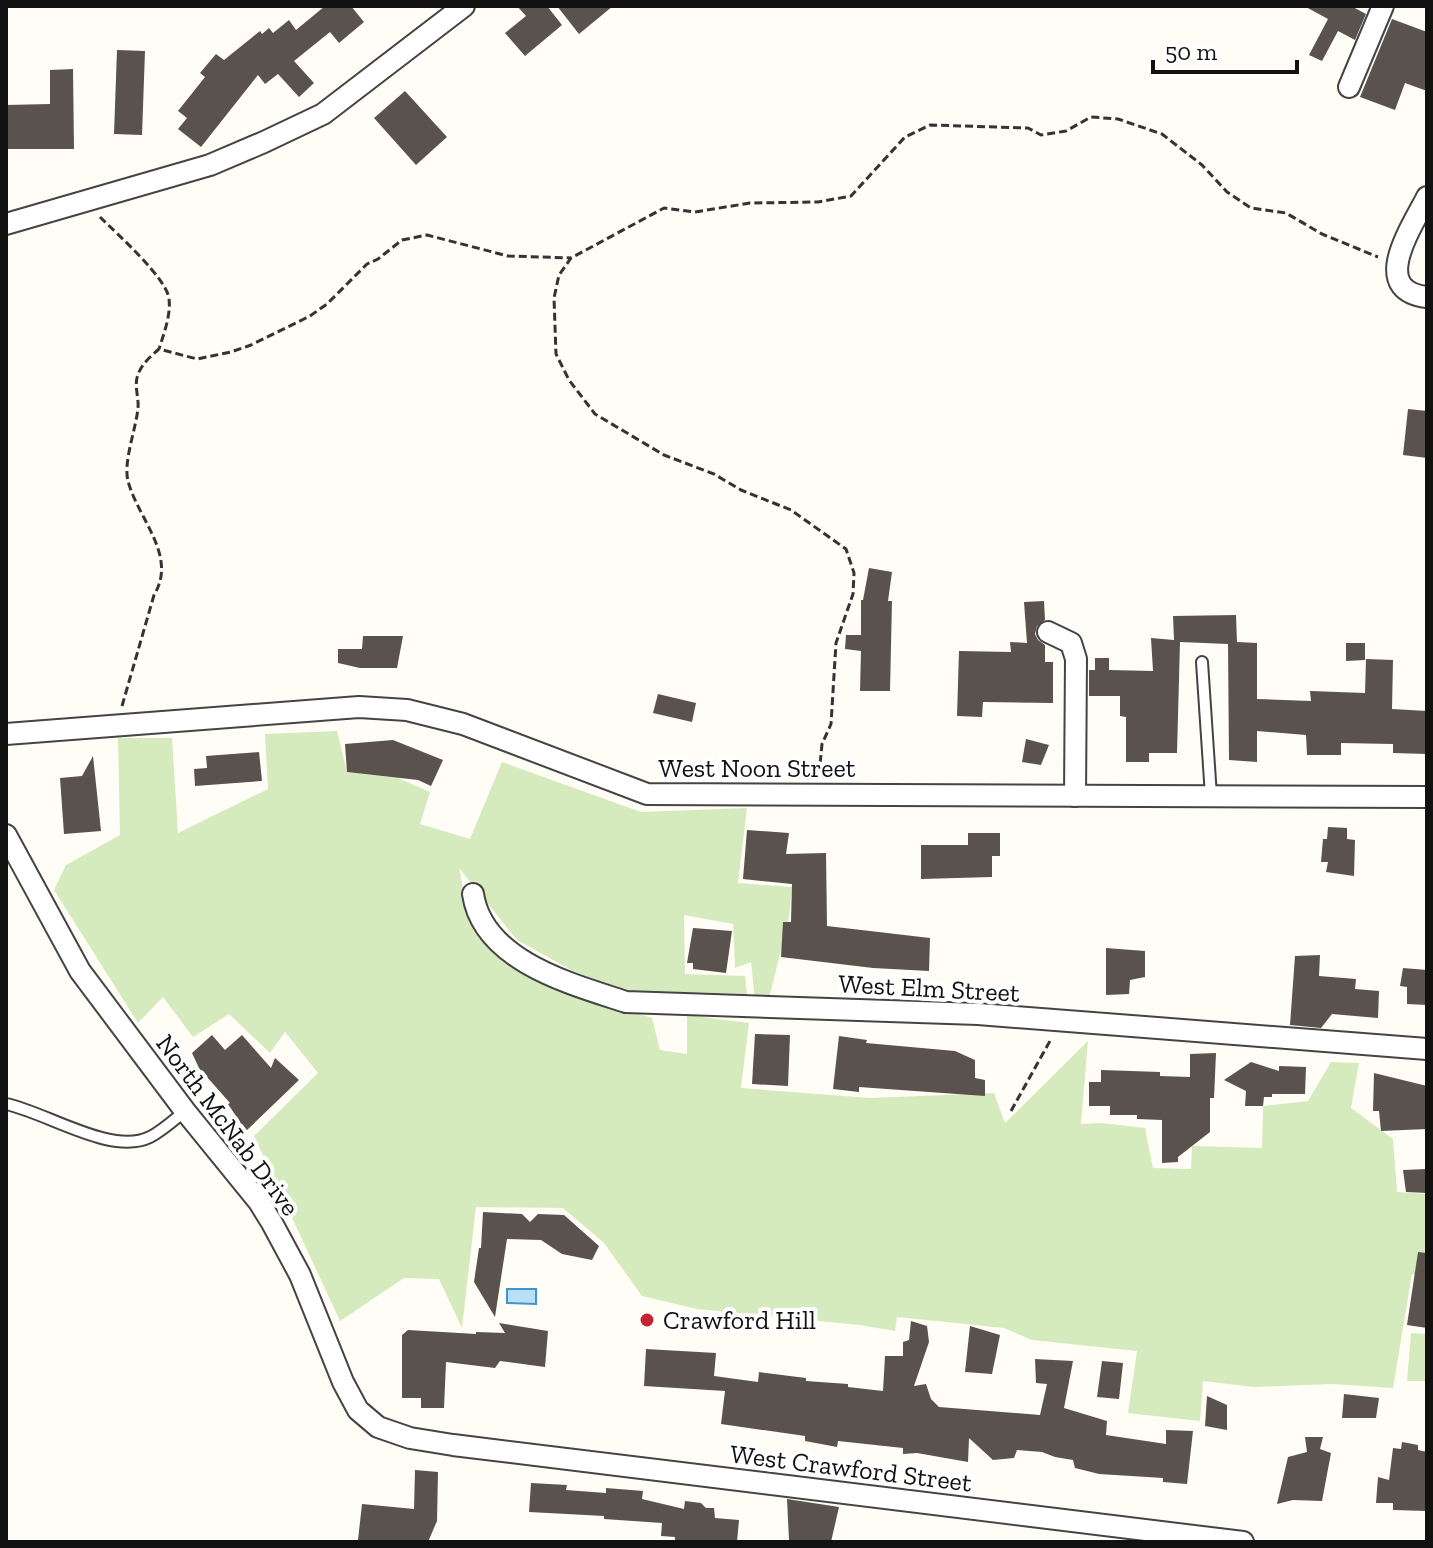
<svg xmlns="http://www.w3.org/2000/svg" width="1433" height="1548" font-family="'Zilla Slab',serif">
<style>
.green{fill:#d5ebbd}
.water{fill:#b9e0f7;stroke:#3f96cf;stroke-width:2}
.building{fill:#5a524d}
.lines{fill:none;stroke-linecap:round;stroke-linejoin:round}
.service-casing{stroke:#444;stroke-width:14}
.minor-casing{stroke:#444;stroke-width:24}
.path{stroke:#333;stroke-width:3;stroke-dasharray:8 4;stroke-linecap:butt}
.service{stroke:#fff;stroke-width:10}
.minor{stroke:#fff;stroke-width:20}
.poi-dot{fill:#c4262e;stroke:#fff;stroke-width:3}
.labels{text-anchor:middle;stroke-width:8;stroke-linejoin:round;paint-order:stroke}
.street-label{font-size:26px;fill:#111;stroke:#fff}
.poi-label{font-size:26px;fill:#111;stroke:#fff;text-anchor:start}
</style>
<rect width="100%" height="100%" fill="#fffdf5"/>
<g class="green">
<path d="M 337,731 L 347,772 L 398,778 L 430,792 L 420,824 L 470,839 L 502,762 L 641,812 L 747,808 L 738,883 L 792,887 L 789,917 L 769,999 L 755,1000 L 751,962 L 735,968 L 733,924 L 684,915 L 685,974 L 745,976 L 747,994 L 627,992 L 573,971 L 517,940 L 459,868 C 463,884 466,914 474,928 C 511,989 590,999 652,1018 L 660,1050 L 687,1054 L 687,1015 L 749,1023 L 741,1088 L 870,1098 L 994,1093 L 1005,1123 L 1088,1041 L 1081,1124 L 1102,1123 L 1145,1128 L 1153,1168 L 1191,1169 L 1192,1146 L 1262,1148 L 1263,1106 L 1308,1101 L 1331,1062 L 1359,1063 L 1351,1108 L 1393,1139 L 1397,1192 L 1427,1194 L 1427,1278 L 1412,1274 L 1393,1388 L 1332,1384 L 1254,1387 L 1203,1381 L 1200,1421 L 1128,1413 L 1137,1351 L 1032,1340 L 1004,1328 L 897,1317 L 895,1331 L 860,1325 L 697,1309 L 642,1296 L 604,1243 L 563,1208 L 476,1207 L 462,1328 L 439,1279 L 404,1278 L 340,1321 L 254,1136 L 318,1073 L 285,1032 L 270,1053 L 229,1014 L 193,1037 L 163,997 L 138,1023 L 54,890 L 66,865 L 120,835 L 118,738 L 172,738 L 178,833 L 268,789 L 265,734 Z"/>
<path d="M 1411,1333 L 1427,1334 L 1427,1381 L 1407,1381 Z"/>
</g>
<path class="water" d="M 507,1289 L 536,1289 L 536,1304 L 507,1303 Z"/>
<g class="building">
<path d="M 325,6 L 351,6 L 364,22 L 339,43 L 330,32 L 294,61 L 314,83 L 299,97 L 278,74 L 265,84 L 258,75 L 201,147 L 178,129 L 187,118 L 178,111 L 205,77 L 200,73 L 216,54 L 224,60 L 260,31 L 262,34 L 269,28 L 273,33 L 289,20 L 296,30 Z"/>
<path d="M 517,6 L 547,6 L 562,25 L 525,56 L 505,33 L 526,16 Z"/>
<path d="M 557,6 L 613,6 L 579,34 Z"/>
<path d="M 1304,6 L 1351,6 L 1366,14 L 1355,40 L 1338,31 L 1322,61 L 1309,55 L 1328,19 Z"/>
<path d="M 1392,19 L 1427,32 L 1427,91 L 1405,83 L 1395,110 L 1360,97 Z"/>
<path d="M 117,50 L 145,51 L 142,135 L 114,134 Z"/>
<path d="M 73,69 L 74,149 L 6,149 L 6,105 L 50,104 L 50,70 Z"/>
<path d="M 405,91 L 447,137 L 416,165 L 374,118 Z"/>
<path d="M 1408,409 L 1427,411 L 1427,458 L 1403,455 Z"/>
<path d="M 869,568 L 892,572 L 888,601 L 892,601 L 890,691 L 860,691 L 861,651 L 845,649 L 846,635 L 861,635 L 861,600 L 863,600 Z"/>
<path d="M 1044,601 L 1045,620 L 1037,626 L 1035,634 L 1038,640 L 1045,645 L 1045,662 L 1053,662 L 1053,703 L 983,702 L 982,717 L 957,716 L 959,651 L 1011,652 L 1010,642 L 1027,643 L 1024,602 Z"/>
<path d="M 1236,615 L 1237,642 L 1257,643 L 1257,699 L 1311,701 L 1310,691 L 1365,693 L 1366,659 L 1393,660 L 1392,709 L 1427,711 L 1427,754 L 1393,753 L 1393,744 L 1341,743 L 1341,755 L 1307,755 L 1306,735 L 1257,731 L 1257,762 L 1229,760 L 1228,644 L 1180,642 L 1177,753 L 1149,753 L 1149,762 L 1126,762 L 1126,717 L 1120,716 L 1120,696 L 1089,696 L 1089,670 L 1095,670 L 1095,658 L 1109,658 L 1109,670 L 1153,671 L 1151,638 L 1174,640 L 1173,616 Z"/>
<path d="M 363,636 L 403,636 L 397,668 L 360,668 L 338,663 L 338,649 L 362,649 Z"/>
<path d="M 1346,643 L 1365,643 L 1365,660 L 1346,661 Z"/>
<path d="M 658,694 L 696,703 L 692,722 L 653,713 Z"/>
<path d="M 1026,739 L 1049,745 L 1041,765 L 1022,762 Z"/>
<path d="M 393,740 L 443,760 L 431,786 L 418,780 L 347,772 L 345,744 Z"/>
<path d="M 259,752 L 262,781 L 195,786 L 194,769 L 207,768 L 206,756 Z"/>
<path d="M 93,756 L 101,831 L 64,834 L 60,778 L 82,776 Z"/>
<path d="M 1328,827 L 1347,828 L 1347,839 L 1355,840 L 1354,876 L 1326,872 L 1328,862 L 1321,862 L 1323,839 L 1327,839 Z"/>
<path d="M 747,830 L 789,833 L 786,854 L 826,853 L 827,926 L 930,938 L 929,971 L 873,968 L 781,957 L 783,922 L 791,922 L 792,884 L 743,879 Z"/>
<path d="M 968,833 L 1000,833 L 1000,856 L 992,856 L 992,877 L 921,879 L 921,845 L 968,845 Z"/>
<path d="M 693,928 L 732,931 L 726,973 L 693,969 L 693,963 L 687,963 Z"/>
<path d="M 1106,948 L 1145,951 L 1145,977 L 1130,980 L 1129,994 L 1106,995 Z"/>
<path d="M 1320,955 L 1319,976 L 1356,979 L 1355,989 L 1379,991 L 1378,1018 L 1332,1014 L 1321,1028 L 1290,1025 L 1295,956 Z"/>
<path d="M 1403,968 L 1427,970 L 1427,1005 L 1407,1004 L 1407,987 L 1400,986 Z"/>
<path d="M 755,1034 L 790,1035 L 788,1086 L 752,1084 Z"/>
<path d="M 212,1035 L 225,1050 L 242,1035 L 271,1068 L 275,1058 L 299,1080 L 246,1131 L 228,1104 L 230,1103 L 199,1068 L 192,1053 Z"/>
<path d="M 839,1036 L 867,1040 L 866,1043 L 955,1051 L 975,1060 L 975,1078 L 985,1080 L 985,1096 L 859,1087 L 859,1092 L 833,1089 Z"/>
<path d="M 1216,1053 L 1214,1098 L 1210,1098 L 1210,1132 L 1178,1157 L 1178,1162 L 1162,1163 L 1162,1120 L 1137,1119 L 1137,1115 L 1110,1115 L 1110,1106 L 1089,1106 L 1089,1082 L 1101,1082 L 1101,1070 L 1160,1072 L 1160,1076 L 1190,1077 L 1190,1054 Z"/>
<path d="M 1251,1062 L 1279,1071 L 1279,1066 L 1306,1067 L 1305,1094 L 1272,1094 L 1272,1097 L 1264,1097 L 1263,1106 L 1245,1106 L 1246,1091 L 1224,1080 Z"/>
<path d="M 1374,1073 L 1427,1086 L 1427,1129 L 1381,1131 L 1379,1111 L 1373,1111 Z"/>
<path d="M 1427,1169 L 1427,1193 L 1406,1192 L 1403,1170 Z"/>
<path d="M 483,1212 L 522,1214 L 530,1222 L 538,1214 L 564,1215 L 599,1246 L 592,1260 L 562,1254 L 541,1240 L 507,1239 L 495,1317 L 474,1282 L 479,1248 L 481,1248 Z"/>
<path d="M 1418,1252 L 1427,1253 L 1427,1328 L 1407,1325 Z"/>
<path d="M 911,1321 L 927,1326 L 929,1342 L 914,1386 L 926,1384 L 931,1399 L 939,1407 L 1040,1415 L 1047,1384 L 1036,1383 L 1035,1359 L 1073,1361 L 1064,1408 L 1107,1421 L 1106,1435 L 1166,1444 L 1166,1430 L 1193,1431 L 1187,1484 L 1163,1482 L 1163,1478 L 1099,1474 L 1075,1468 L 1073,1460 L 1055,1457 L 1042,1452 L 1017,1450 L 1014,1458 L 993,1460 L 969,1438 L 968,1462 L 917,1453 L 903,1454 L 903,1448 L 838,1441 L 837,1447 L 805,1441 L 805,1436 L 721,1424 L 725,1391 L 644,1386 L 646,1349 L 716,1353 L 714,1376 L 758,1382 L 759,1372 L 806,1378 L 806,1381 L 848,1384 L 848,1387 L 883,1391 L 885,1356 L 903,1356 L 903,1342 L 909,1340 Z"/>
<path d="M 499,1323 L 548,1331 L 545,1367 L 500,1361 L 495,1368 L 446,1362 L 444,1408 L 421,1408 L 421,1398 L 402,1398 L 402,1335 L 408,1330 L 476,1334 L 476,1332 L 505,1333 Z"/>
<path d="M 970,1326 L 1000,1335 L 992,1374 L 965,1372 Z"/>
<path d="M 1102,1361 L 1123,1363 L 1119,1399 L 1097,1397 Z"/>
<path d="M 1344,1394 L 1379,1398 L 1376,1418 L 1342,1418 Z"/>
<path d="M 1207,1396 L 1227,1405 L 1227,1430 L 1205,1426 Z"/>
<path d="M 1305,1437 L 1323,1437 L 1320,1449 L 1331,1453 L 1322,1501 L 1293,1500 L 1277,1504 L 1288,1457 L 1307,1452 Z"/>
<path d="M 1402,1442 L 1418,1445 L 1418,1450 L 1427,1452 L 1427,1511 L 1393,1510 L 1393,1503 L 1376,1503 L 1378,1477 L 1389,1480 L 1393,1448 L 1401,1449 Z"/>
<path d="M 415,1470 L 438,1472 L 437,1521 L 428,1542 L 358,1540 L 362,1504 L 414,1509 Z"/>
<path d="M 531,1483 L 567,1485 L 566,1490 L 606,1493 L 606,1488 L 643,1491 L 642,1499 L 684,1509 L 685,1501 L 701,1503 L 706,1508 L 714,1508 L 715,1518 L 739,1520 L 737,1542 L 675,1542 L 675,1537 L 661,1536 L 662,1523 L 604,1519 L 604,1516 L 529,1512 Z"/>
<path d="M 787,1499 L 839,1507 L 831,1542 L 789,1540 Z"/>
</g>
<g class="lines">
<defs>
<g id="service">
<path d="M 1202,662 L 1211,796"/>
<path d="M 6,1104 C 46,1112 111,1156 150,1137 C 162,1131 174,1120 185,1111"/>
</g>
<g id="minor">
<path d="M 1349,87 L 1383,6"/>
<path d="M 1427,197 C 1412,227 1368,290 1427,297"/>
<path d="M 6,224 L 210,165 L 264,142 L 323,114 L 464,6"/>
<path d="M 1048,632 L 1071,643 L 1076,659 L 1075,796"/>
<path d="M 6,734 L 359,707 L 407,710 L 463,724 L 647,794 L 1427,797"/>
<path d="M 6,835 L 80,971 L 185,1111 L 259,1202 L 272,1223 L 300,1275 L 343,1382 L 358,1410 L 378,1427 L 410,1438 L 453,1445 L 1243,1542"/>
<path d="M 473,894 C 483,961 571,984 626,1002 L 978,1014 L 1427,1049"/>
</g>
</defs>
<use href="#service" class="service-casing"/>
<use href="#minor" class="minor-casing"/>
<g class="path">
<path d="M 100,217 C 116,233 167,278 169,299 C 171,315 164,333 159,349"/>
<path d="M 122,706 L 154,595 C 178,556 138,519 128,481 C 123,462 136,429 138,408 C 139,396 133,384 139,372 C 143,363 152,355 159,349 L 197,359 L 231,352 L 251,345 L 310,316 L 327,304 L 367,264 L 378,259 L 402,240 L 427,235 L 508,256 L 571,258"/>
<path d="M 819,775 L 822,744 L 831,724 L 836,643 L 853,594 L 854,573 L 846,549 L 791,510 L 741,490 L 714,474 L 664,455 L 595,414 L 569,380 L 556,354 L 554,298 L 559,275 L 571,258 L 664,208 L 695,212 L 750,203 L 818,202 L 851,196 L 905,137 L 930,125 L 1028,128 L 1041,135 L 1066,131 L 1091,117 L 1118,119 L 1162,134 L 1202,165 L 1227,192 L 1251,208 L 1286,213 L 1322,234 L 1378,257"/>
<path d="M 1011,1111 L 1050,1041"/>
</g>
<use href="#service" class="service"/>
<use href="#minor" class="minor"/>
</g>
<circle class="poi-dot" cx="647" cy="1320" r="8"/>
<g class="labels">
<g class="street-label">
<text x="757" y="777">West Noon Street</text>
<text transform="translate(929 988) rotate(3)" y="9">West Elm Street</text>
<text transform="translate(228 1125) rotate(53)" y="9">North McNab Drive</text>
<text transform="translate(851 1468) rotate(7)" y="9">West Crawford Street</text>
</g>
<g class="poi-label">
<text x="663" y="1329">Crawford Hill</text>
</g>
</g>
<rect width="1433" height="1548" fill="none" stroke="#111111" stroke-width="16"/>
<path d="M1153 60v12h144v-12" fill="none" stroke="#111111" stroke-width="4"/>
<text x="1165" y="60" font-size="24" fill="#111111" stroke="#ffffff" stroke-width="6" paint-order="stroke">50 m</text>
</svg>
